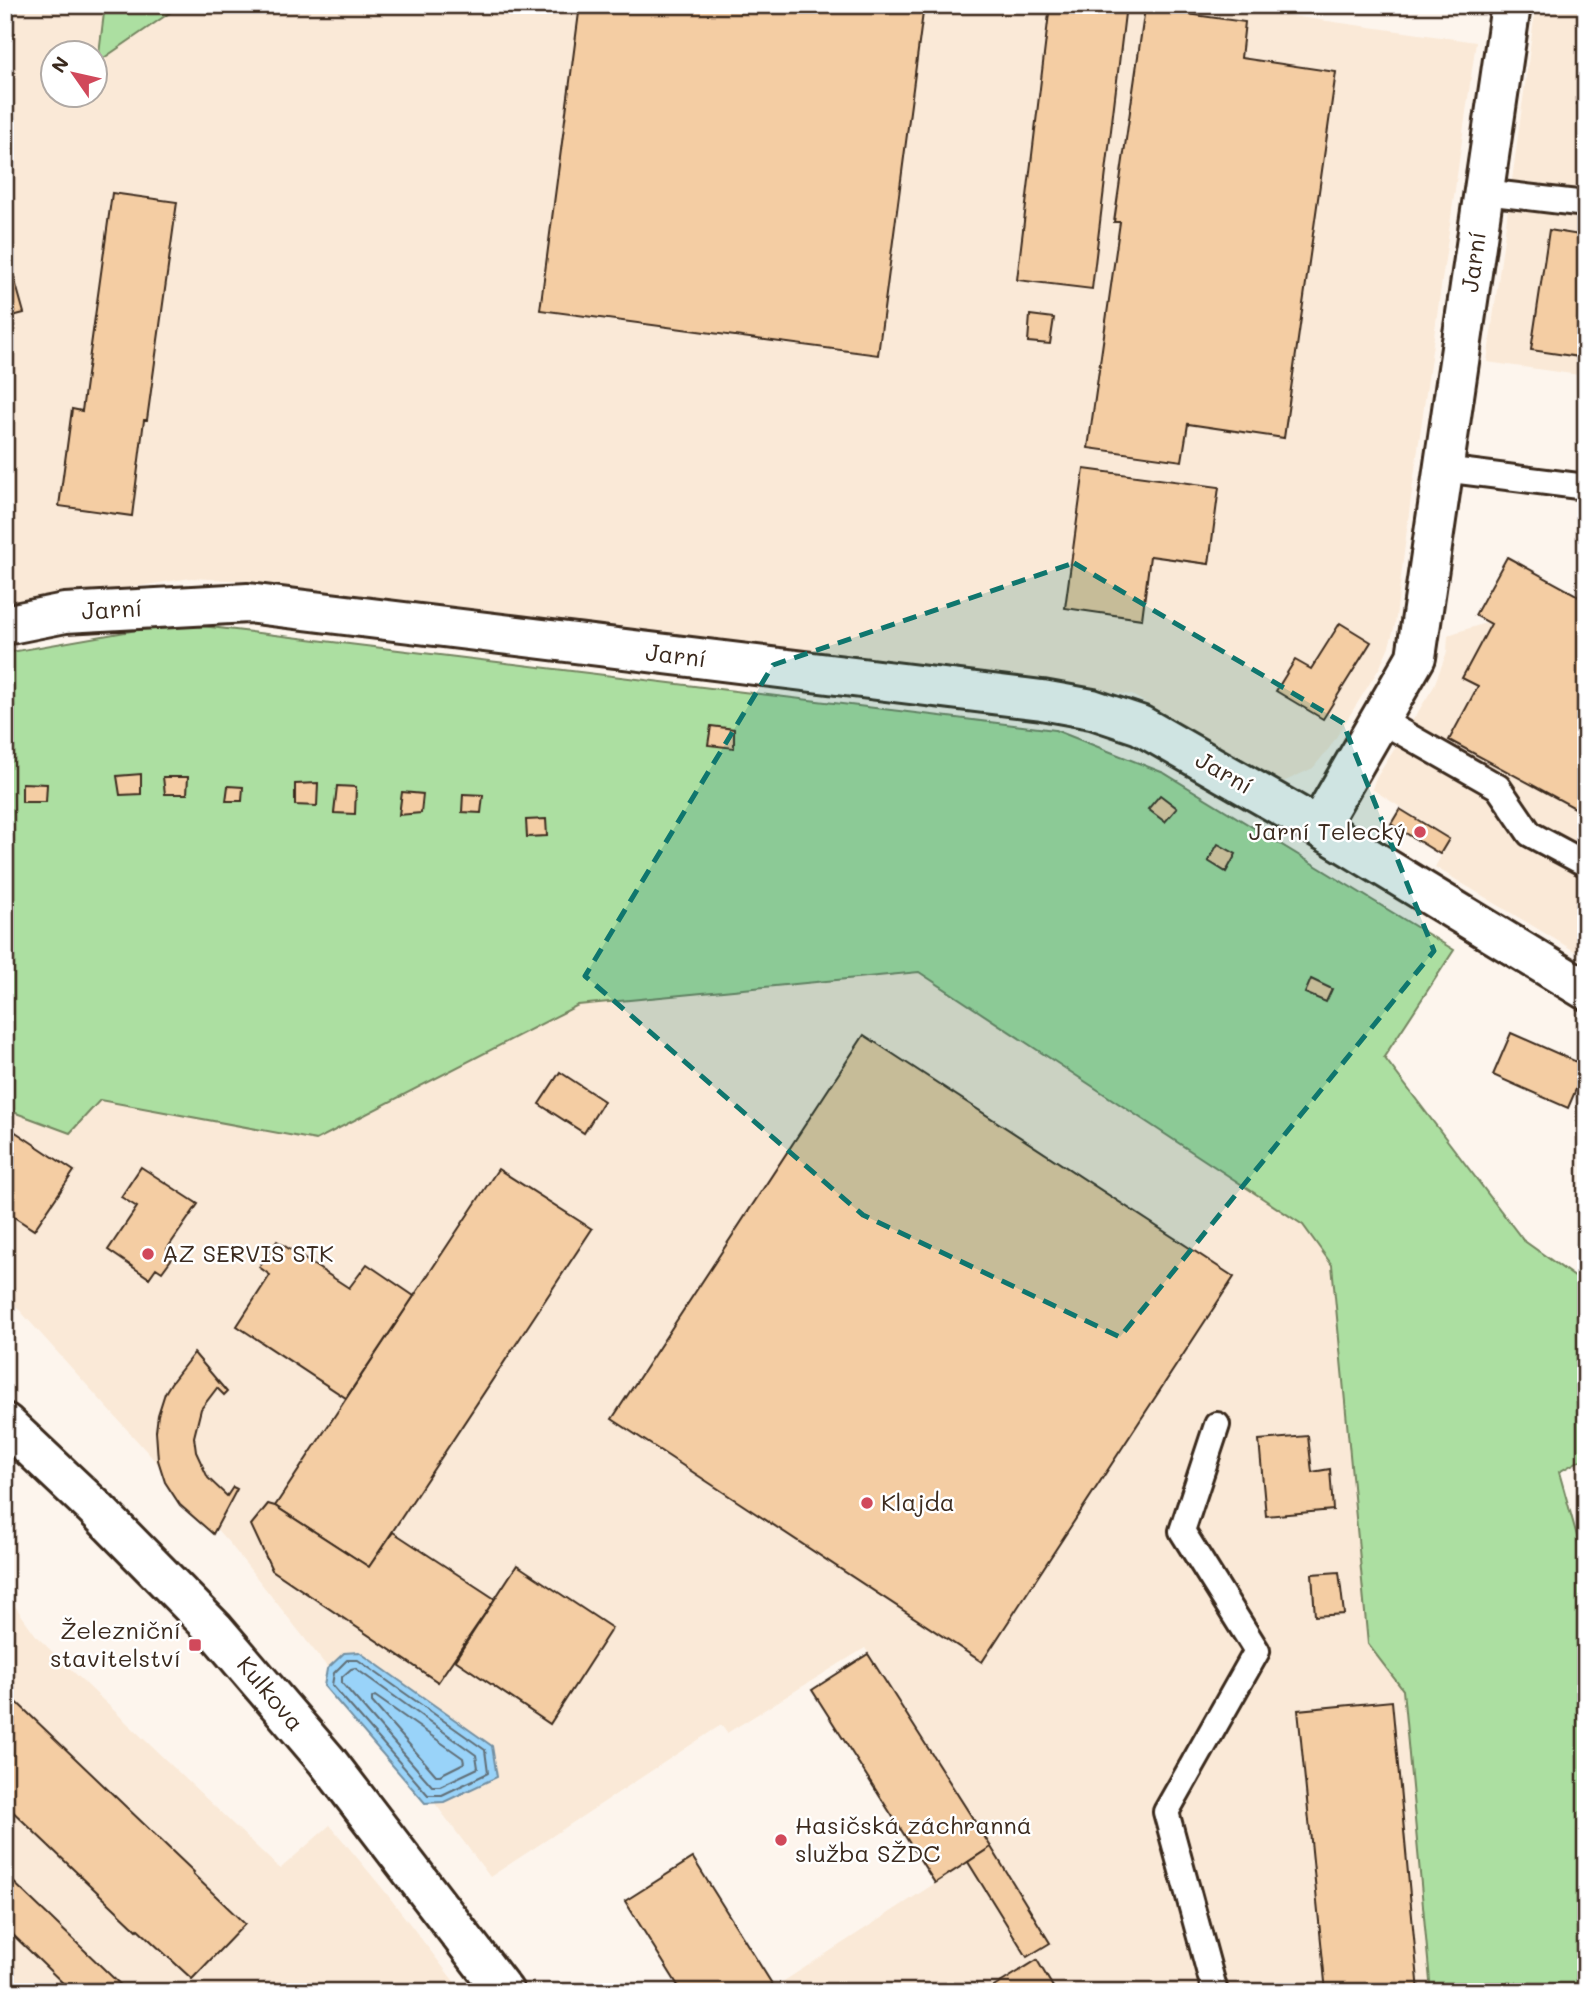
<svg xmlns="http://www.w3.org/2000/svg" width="1591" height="1997" font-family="Mali,sans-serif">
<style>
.built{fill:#fae9d7;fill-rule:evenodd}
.green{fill:#acdfa1;stroke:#748460;stroke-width:2}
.water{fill:#99d3f9;stroke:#738fa1;stroke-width:2}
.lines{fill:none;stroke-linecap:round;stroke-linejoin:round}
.shore{stroke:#616e76;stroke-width:2}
.building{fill:#f4cda3;stroke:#3b2a1e;stroke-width:2}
.service-casing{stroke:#3b2a1e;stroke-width:30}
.minor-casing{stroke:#3b2a1e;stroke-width:44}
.service{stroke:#fff;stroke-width:24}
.minor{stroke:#fff;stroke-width:38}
.marked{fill:#0f766e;fill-opacity:0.2;stroke:#0f766e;stroke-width:5;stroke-dasharray:14 9;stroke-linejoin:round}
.poi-dot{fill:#d1495b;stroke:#fff;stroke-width:2.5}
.labels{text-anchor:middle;stroke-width:5;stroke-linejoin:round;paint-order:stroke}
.street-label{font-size:24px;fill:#3b2a1e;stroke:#fff}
.poi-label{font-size:24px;fill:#3b2a1e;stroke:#fff;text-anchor:start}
</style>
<rect width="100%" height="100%" fill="#fdf5ed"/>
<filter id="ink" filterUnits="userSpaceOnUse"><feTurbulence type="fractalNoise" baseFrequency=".0143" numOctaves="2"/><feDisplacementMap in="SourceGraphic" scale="14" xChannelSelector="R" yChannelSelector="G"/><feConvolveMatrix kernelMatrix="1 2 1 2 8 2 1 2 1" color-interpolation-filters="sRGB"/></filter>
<g filter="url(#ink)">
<g class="built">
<path d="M 5,5 L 105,5 L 98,61 L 181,5 L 1214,5 L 1476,42 L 1410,505 L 1395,625 L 1389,646 L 1380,667 L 1330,747 L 1313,768 L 1281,783 L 1132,695 L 1051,683 L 246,581 L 191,578 L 5,607 ZM 52,52 L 94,52 L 94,94 L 52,94 Z"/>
<path d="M 1536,5 L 1586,5 L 1586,376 L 1487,362 Z"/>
<path d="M 1586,591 L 1586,958 L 1435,867 L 1450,839 L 1372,789 L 1375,780 L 1433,688 L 1447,652 L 1448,635 Z"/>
<path d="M 919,972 L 1303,1225 L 1332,1265 L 1368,1644 L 1403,1690 L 1431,1992 L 767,1992 L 991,1847 L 865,1648 L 727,1733 L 721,1725 L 490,1877 L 434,1802 L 230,1544 L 5,1294 L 5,1109 L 70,1133 L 100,1100 L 316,1140 L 578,1005 Z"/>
<path d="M 5,1592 L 37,1637 L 280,1869 L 330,1825 L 383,1889 L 462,1992 L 5,1992 Z"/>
</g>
<g class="green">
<path d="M 105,5 L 181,5 L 98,62 Z"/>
<path d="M 177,623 L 1055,730 L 1164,773 L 1454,950 L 1384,1057 L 1523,1240 L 1586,1285 L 1586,1457 L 1559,1472 L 1586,1568 L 1586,1992 L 1431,1992 L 1403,1690 L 1368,1644 L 1332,1265 L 1303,1225 L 919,972 L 578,1005 L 316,1140 L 100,1100 L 70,1133 L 5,1109 L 5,653 Z"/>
</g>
<path class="water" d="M 359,1652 L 492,1746 L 497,1777 L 444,1802 L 425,1803 L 324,1686 L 327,1669 L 344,1653 Z"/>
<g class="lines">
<g class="shore">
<path d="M 347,1660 L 358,1660 L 485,1750 L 488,1773 L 442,1795 L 428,1795 L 332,1685 L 334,1673 Z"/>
<path d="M 355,1668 L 476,1755 L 478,1768 L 440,1786 L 432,1786 L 342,1683 L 342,1677 L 351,1669 Z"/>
<path d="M 375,1696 L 463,1758 L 464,1763 L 440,1775 L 436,1775 L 372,1702 L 372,1698 Z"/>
</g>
</g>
<g class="building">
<path d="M 580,5 L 924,5 L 878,355 L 540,310 Z"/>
<path d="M 1050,5 L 1126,5 L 1092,289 L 1017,280 Z"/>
<path d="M 1145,8 L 1245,22 L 1241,58 L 1336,72 L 1284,438 L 1188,424 L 1182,461 L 1088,448 L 1120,222 L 1114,222 Z"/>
<path d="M 1586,43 L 1586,105 L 1577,104 Z"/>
<path d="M 112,193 L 177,202 L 147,420 L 144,420 L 132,516 L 59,506 L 72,409 L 82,411 Z"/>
<path d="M 1549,230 L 1586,236 L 1586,358 L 1531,350 Z"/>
<path d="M 5,245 L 24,313 L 5,318 Z"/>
<path d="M 1030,315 L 1054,318 L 1050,344 L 1028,342 Z"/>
<path d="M 1084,469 L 1219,487 L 1209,564 L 1150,556 L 1142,619 L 1065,608 Z"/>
<path d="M 1507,557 L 1586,600 L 1586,814 L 1449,740 L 1478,686 L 1462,678 L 1491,624 L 1475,615 Z"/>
<path d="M 1340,623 L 1371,642 L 1323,719 L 1276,691 L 1295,660 L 1311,669 Z"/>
<path d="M 711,726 L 734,729 L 734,748 L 708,745 Z"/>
<path d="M 141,774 L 141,794 L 120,795 L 117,776 Z"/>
<path d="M 163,777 L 188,777 L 187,794 L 165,794 Z"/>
<path d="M 22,783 L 47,784 L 46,802 L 22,802 Z"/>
<path d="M 318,783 L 317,806 L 295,805 L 295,784 Z"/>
<path d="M 228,786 L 243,787 L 242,801 L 226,801 Z"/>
<path d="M 337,786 L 356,787 L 355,814 L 334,813 Z"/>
<path d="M 402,792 L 423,794 L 421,813 L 399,815 Z"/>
<path d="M 463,794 L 483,795 L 481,813 L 462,812 Z"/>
<path d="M 1160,795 L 1177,808 L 1165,822 L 1148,809 Z"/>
<path d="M 1400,809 L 1449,839 L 1440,854 L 1391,824 Z"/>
<path d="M 546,819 L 547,836 L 527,837 L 526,820 Z"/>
<path d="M 1218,844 L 1236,854 L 1226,872 L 1208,861 Z"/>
<path d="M 1311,979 L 1332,989 L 1326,1002 L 1305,993 Z"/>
<path d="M 1511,1033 L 1586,1066 L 1568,1108 L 1493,1075 Z"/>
<path d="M 864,1035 L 1234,1277 L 982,1662 L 612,1419 Z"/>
<path d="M 560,1072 L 604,1101 L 584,1133 L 539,1104 Z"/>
<path d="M 5,1125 L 74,1171 L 34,1230 L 5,1211 Z"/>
<path d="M 141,1167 L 198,1204 L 167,1249 L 175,1254 L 162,1272 L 156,1268 L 149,1278 L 108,1250 L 137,1207 L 121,1197 Z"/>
<path d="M 498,1169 L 592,1229 L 369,1567 L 275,1506 Z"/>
<path d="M 277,1241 L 349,1288 L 367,1264 L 414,1296 L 346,1398 L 237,1326 L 270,1275 L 259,1267 Z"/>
<path d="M 194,1353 L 227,1392 L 224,1395 L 217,1388 L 201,1409 L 194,1437 L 196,1452 L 208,1478 L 227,1496 L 233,1487 L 237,1489 L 213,1534 L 180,1505 L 165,1482 L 158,1460 L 156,1431 L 158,1415 L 165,1393 L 171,1383 Z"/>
<path d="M 1308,1436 L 1312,1472 L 1330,1469 L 1333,1510 L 1266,1516 L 1259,1440 Z"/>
<path d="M 268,1504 L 275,1506 L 369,1567 L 393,1532 L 495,1599 L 438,1682 L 272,1570 L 251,1525 Z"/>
<path d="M 517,1565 L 612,1628 L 550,1724 L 455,1660 Z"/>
<path d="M 1339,1572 L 1344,1614 L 1315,1616 L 1312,1574 Z"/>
<path d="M 868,1654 L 991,1847 L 935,1883 L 812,1690 Z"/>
<path d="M 5,1691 L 194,1872 L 193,1874 L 245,1924 L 192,1979 L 138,1929 L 137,1930 L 5,1804 Z"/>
<path d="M 1392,1701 L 1419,1992 L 1326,1992 L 1298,1710 Z"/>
<path d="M 991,1847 L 1050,1943 L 1027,1957 L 968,1862 Z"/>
<path d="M 693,1858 L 774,1987 L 767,1992 L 682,1992 L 625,1901 Z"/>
<path d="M 5,1874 L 128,1992 L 72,1992 L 5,1927 Z"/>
<path d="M 1037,1960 L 1056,1992 L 994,1992 L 992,1988 Z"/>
</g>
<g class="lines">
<defs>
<g id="service">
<path d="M 1484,192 L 1586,204"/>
<path d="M 1443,469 L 1586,487"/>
<path d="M 1380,720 L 1498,787 L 1530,834 L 1586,864"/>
<path d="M 1215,1992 L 1166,1812 L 1257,1651 L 1182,1531 L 1217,1425"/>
</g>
<g id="minor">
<path d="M 5,625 L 65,613 L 248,603 L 1042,700 L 1092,709 L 1140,725 L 1318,827 L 1586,990"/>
<path d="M 1318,827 L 1416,657 L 1511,5"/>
<path d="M 5,1423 L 94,1507 L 215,1630 L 327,1761 L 504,1992"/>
</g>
</defs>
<use href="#service" class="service-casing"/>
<use href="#minor" class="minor-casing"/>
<use href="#service" class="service"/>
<use href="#minor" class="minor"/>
</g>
</g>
<path class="marked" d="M 1074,563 L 1343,723 L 1434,951 L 1120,1337 L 863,1215 L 585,976 L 773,665 Z"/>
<g class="poi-dot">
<circle cx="1420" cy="832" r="7"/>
<circle cx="148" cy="1254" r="7"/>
<circle cx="867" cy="1503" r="7"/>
<rect x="188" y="1638" width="14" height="14" rx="3.5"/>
<circle cx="781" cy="1840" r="7"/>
</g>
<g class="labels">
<g class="street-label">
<text transform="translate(1474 262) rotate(-82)" y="8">Jarní</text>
<text transform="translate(112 610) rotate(-3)" y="8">Jarní</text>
<text transform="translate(676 656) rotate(7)" y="8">Jarní</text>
<text transform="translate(1224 773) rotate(30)" y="8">Jarní</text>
<text transform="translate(270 1694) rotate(50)" y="8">Kulkova</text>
</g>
<g class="poi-label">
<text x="1406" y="840" text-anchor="end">Jarní Telecký</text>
<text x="162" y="1262">AZ SERVIS STK</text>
<text x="881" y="1511">Klajda</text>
<text x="181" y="1639" text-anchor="end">Železniční<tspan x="181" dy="28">stavitelství</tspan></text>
<text x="795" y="1834">Hasičská záchranná<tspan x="795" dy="28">služba SŽDC</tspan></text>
</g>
</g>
<rect width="1591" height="1997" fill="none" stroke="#fff" stroke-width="28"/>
<rect x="14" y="14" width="1563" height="1969" fill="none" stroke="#3b2a1e" stroke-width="2.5" filter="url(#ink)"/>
<g transform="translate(74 74) rotate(304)"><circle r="33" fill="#ffffff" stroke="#b1aaa5" stroke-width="2"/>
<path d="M0-5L12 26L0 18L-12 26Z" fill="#d1495b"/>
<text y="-10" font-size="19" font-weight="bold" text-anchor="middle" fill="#3b2a1e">N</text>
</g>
</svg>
